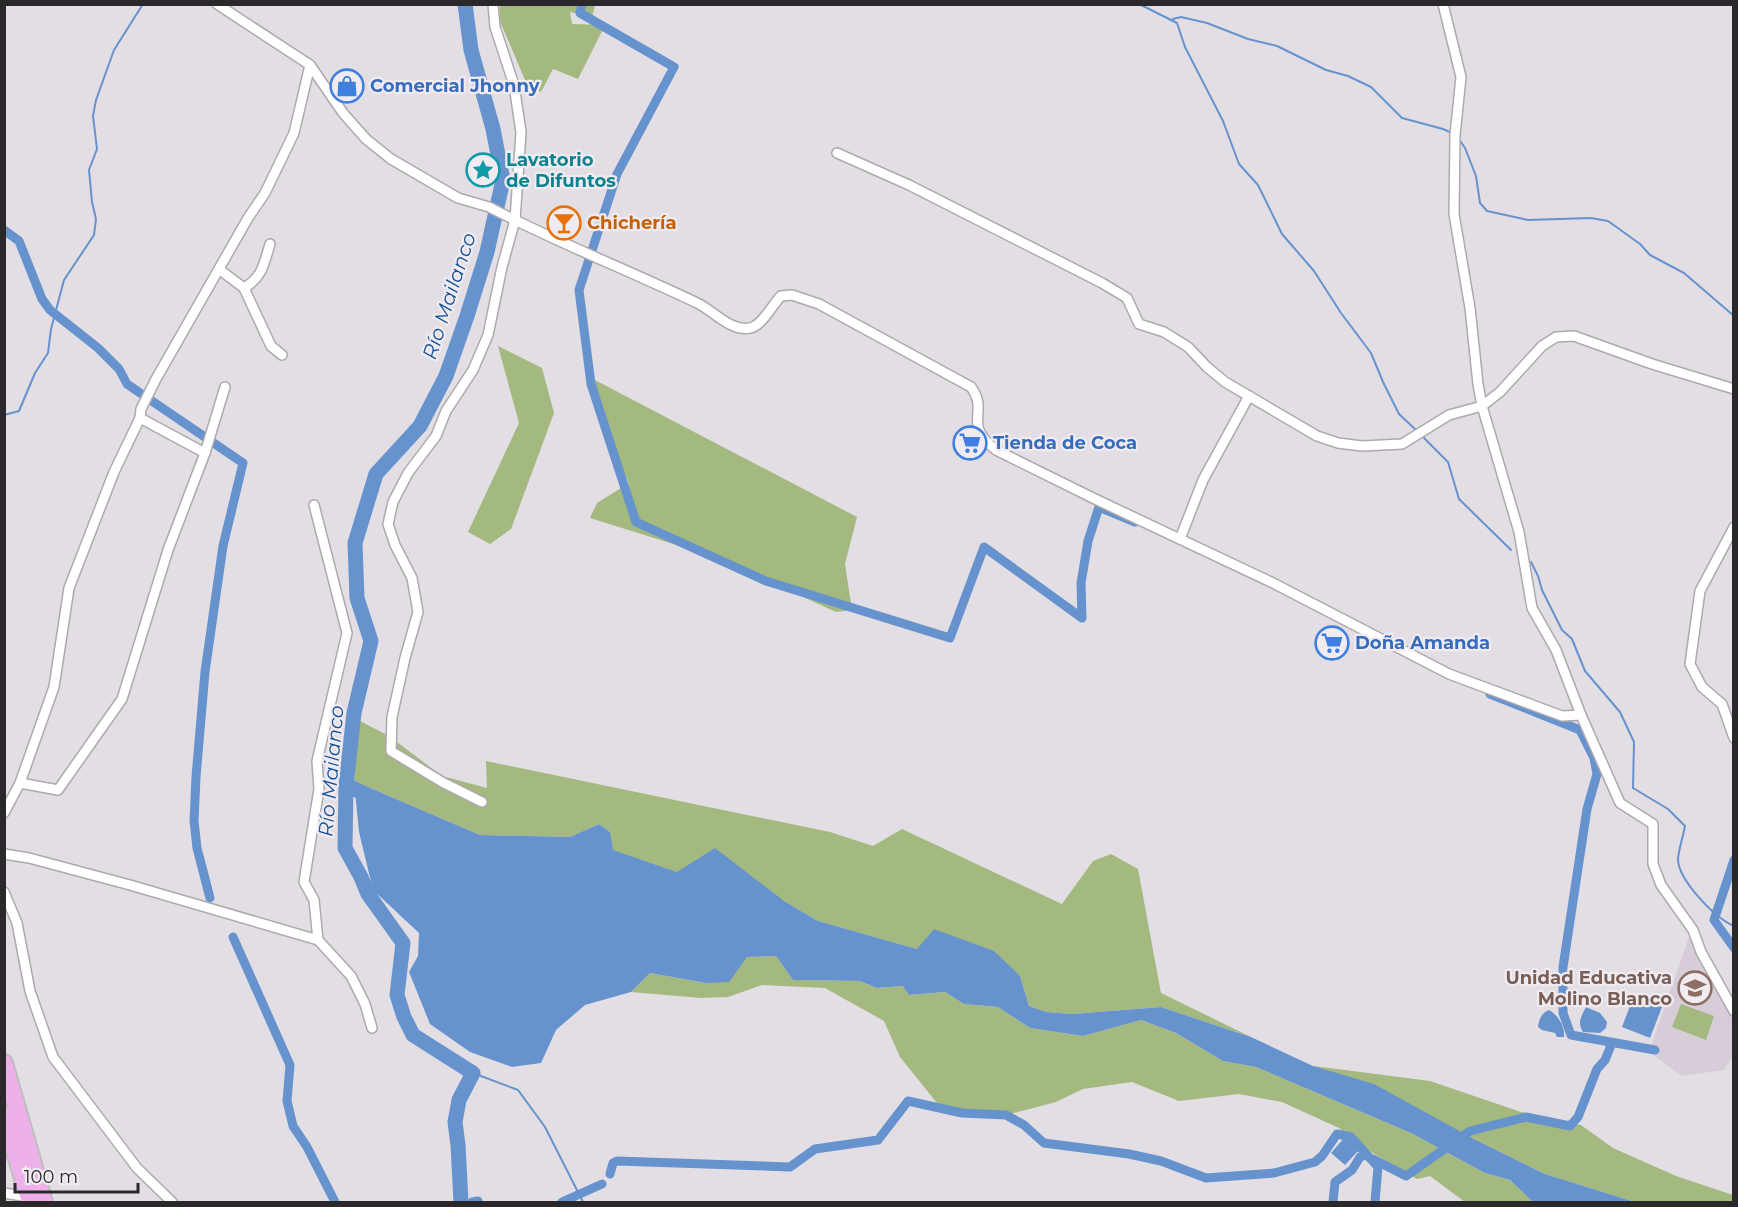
<svg xmlns="http://www.w3.org/2000/svg" width="1738" height="1207" font-family="Montserrat,sans-serif">
<style>
.built{fill:#d7cdd8}
.green{fill:#a3b97f}
.water{fill:#6693ce}
.lines{fill:none;stroke-linecap:round;stroke-linejoin:round}
.stream{stroke:#6693ce;stroke-width:2}
.canal{stroke:#6693ce;stroke-width:9}
.river{stroke:#6693ce;stroke-width:15}
.minor-casing{stroke:#ada9ae;stroke-width:12}
.trunk-casing{stroke:#bfbebf;stroke-width:20}
.minor{stroke:#fff;stroke-width:9}
.trunk{stroke:#eeb0e8;stroke-width:16}
.labels{text-anchor:middle;stroke-width:4.5;stroke-linejoin:round;paint-order:stroke}
.shop-label{font-size:18px;font-weight:bold;fill:#366cbe;stroke:#f0ebf1;text-anchor:start}
.culture-label{font-size:18px;font-weight:bold;fill:#0d838f;stroke:#f0ebf1;text-anchor:start}
.food-label{font-size:18px;font-weight:bold;fill:#c56008;stroke:#f0ebf1;text-anchor:start}
.education-label{font-size:18px;font-weight:bold;fill:#785e54;stroke:#f0ebf1;text-anchor:end}
.water-label{font-size:20px;font-style:italic;fill:#155199;stroke:#f0ebf1}
</style>
<rect width="100%" height="100%" fill="#e3dee4"/>
<path class="built" d="M 1689,937 L 1733,1017 L 1733,1056 L 1724,1070 L 1682,1076 L 1649,1052 Z"/>
<g class="green">
<path d="M 500,5 L 595,5 L 592,17 L 570,12 L 572,24 L 605,25 L 578,79 L 553,69 L 541,92 L 528,87 L 499,19 Z"/>
<path d="M 498,346 L 542,368 L 554,413 L 511,529 L 490,544 L 468,532 L 519,423 Z"/>
<path d="M 593,379 L 857,517 L 845,564 L 852,610 L 836,612 L 718,558 L 590,518 L 597,503 L 629,483 L 613,447 Z"/>
<path d="M 358,720 L 389,736 L 442,776 L 487,788 L 486,761 L 830,832 L 873,846 L 902,829 L 1062,904 L 1093,861 L 1111,854 L 1138,869 L 1161,993 L 1251,1037 L 1161,1007 L 1073,1014 L 1046,1012 L 1029,1006 L 1020,976 L 917,949 L 818,921 L 784,901 L 677,872 L 612,850 L 610,832 L 599,824 L 570,837 L 480,835 L 354,781 Z"/>
<path d="M 776,956 L 793,980 L 860,981 L 877,988 L 904,986 L 909,995 L 945,992 L 964,1004 L 998,1007 L 1030,1028 L 1083,1036 L 1141,1020 L 1176,1033 L 1223,1061 L 1256,1067 L 1411,1133 L 1485,1173 L 1510,1180 L 1533,1202 L 1465,1202 L 1430,1176 L 1417,1179 L 1361,1146 L 1339,1128 L 1282,1102 L 1239,1094 L 1179,1101 L 1132,1082 L 1083,1089 L 1056,1102 L 1006,1115 L 962,1113 L 941,1108 L 900,1057 L 884,1021 L 825,988 L 762,985 L 728,997 L 701,998 L 631,992 L 650,973 L 706,983 L 747,957 Z"/>
<path d="M 1681,1004 L 1714,1016 L 1706,1040 L 1672,1027 Z"/>
<path d="M 1314,1066 L 1430,1081 L 1521,1112 L 1581,1125 L 1613,1148 L 1676,1176 L 1733,1195 L 1733,1202 L 1635,1202 L 1545,1174 L 1474,1139 Z"/>
</g>
<g class="water">
<path d="M 354,781 L 480,835 L 570,837 L 599,824 L 610,832 L 613,850 L 677,872 L 715,848 L 784,901 L 818,921 L 917,949 L 934,929 L 994,951 L 1020,976 L 1029,1006 L 1046,1012 L 1073,1014 L 1161,1007 L 1251,1037 L 1313,1066 L 1374,1084 L 1474,1139 L 1545,1174 L 1635,1202 L 1533,1202 L 1510,1180 L 1485,1173 L 1411,1133 L 1256,1067 L 1223,1061 L 1176,1033 L 1141,1020 L 1083,1036 L 1030,1028 L 998,1007 L 964,1004 L 945,992 L 909,995 L 903,986 L 877,988 L 860,981 L 793,980 L 776,956 L 747,957 L 729,982 L 706,983 L 650,973 L 631,992 L 585,1005 L 556,1030 L 541,1063 L 512,1067 L 470,1052 L 430,1024 L 409,972 L 418,956 L 419,933 L 373,890 L 359,832 Z"/>
<path d="M 1633,998 L 1662,1007 L 1650,1038 L 1622,1027 Z"/>
<path d="M 1586,1007 L 1600,1013 L 1607,1022 L 1606,1028 L 1600,1033 L 1583,1032 C 1577,1022 1581,1017 1586,1007 Z"/>
<path d="M 1549,1010 C 1558,1015 1565,1026 1564,1037 L 1557,1037 L 1555,1033 L 1542,1030 L 1538,1027 C 1539,1020 1541,1013 1549,1010 Z"/>
<path d="M 1345,1137 L 1359,1150 L 1345,1165 L 1331,1153 Z"/>
</g>
<g class="lines">
<g class="stream">
<path d="M 1139,4 L 1177,23 L 1185,47 L 1223,121 L 1239,164 L 1258,185 L 1282,234 L 1314,271 L 1341,313 L 1371,353 L 1383,382 L 1399,414 L 1417,431"/>
<path d="M 1173,19 L 1181,17 L 1207,23 L 1248,39 L 1277,46 L 1326,70 L 1348,76 L 1371,87 L 1402,118 L 1443,129 L 1452,133"/>
<path d="M 1459,139 L 1465,148 L 1476,176 L 1480,203 L 1487,211 L 1528,220 L 1591,218 L 1608,221 L 1640,244 L 1650,255 L 1684,273 L 1734,316"/>
<path d="M 4,415 L 19,411 L 35,373 L 48,353 L 51,329 L 64,280 L 94,235 L 96,219 L 92,202 L 89,170 L 97,149 L 93,116 L 96,100 L 114,50 L 143,4"/>
<path d="M 1421,435 L 1448,462 L 1459,499 L 1511,550"/>
<path d="M 1531,562 L 1538,576 L 1542,590 L 1562,630 L 1572,639 L 1585,671 L 1620,712 L 1634,742 L 1633,788 L 1668,809 L 1685,826 C 1683,837 1679,848 1678,859 C 1678,880 1715,918 1734,926"/>
<path d="M 473,1073 L 518,1090 L 545,1127 L 583,1202"/>
</g>
<g class="canal">
<path d="M 582,4 L 580,13 L 674,67 L 617,174 L 579,290 L 591,384 L 636,522 L 766,581 L 950,638 L 984,547 L 1082,618 L 1081,583 L 1088,541 L 1099,507 L 1135,522"/>
<path d="M 4,230 L 19,241 L 42,299 L 50,310 L 98,348 L 119,369 L 127,384 L 243,463 L 223,546 L 205,672 L 196,777 L 194,821 L 197,848 L 210,898"/>
<path d="M 1490,694 L 1580,730 L 1594,758 L 1597,774 L 1587,809 L 1563,967 L 1563,1013 L 1571,1035 L 1655,1050"/>
<path d="M 1734,860 L 1714,920 L 1734,948"/>
<path d="M 233,937 L 290,1065 L 287,1101 L 293,1126 L 307,1147 L 335,1202"/>
<path d="M 1373,1159 L 1406,1176 L 1470,1131 L 1526,1117 L 1570,1126 L 1578,1117 L 1597,1069 L 1605,1060 L 1612,1043"/>
<path d="M 610,1174 L 613,1163 L 617,1161 L 790,1167 L 815,1149 L 878,1140 L 908,1101 L 962,1113 L 1006,1115 L 1024,1125 L 1044,1143 L 1129,1154 L 1161,1161 L 1206,1178 L 1274,1173 L 1315,1162 L 1322,1156 L 1337,1134 L 1351,1137 L 1378,1167 L 1375,1202"/>
<path d="M 472,1202 L 478,1201 L 478,1202"/>
<path d="M 562,1202 L 602,1184"/>
<path d="M 1333,1202 L 1335,1182 L 1352,1170 L 1360,1157 L 1365,1155"/>
</g>
<g class="river">
<path d="M 346,785 L 373,798"/>
<path d="M 461,1202 L 458,1145 L 455,1122 L 459,1100 L 473,1073 L 413,1035 L 404,1017 L 397,995 L 403,943 L 368,894 L 361,877 L 345,848 L 346,785 L 354,713 L 371,641 L 357,598 L 355,543 L 376,474 L 420,426 L 446,376 L 467,316 L 487,252 L 503,180 L 493,129 L 471,50 L 465,4"/>
</g>
<defs>
<g id="minor">
<path d="M 217,4 L 310,65 L 343,113 L 366,139 L 391,159 L 458,198 L 489,207 C 556,242 628,270 697,303 C 714,311 731,332 750,328 C 762,326 772,305 781,296 L 792,295 L 819,304 L 971,387 C 990,413 961,423 996,450 L 1095,499 L 1273,583 L 1449,674 L 1562,716 L 1581,715"/>
<path d="M 1443,4 L 1461,77 L 1455,135 L 1454,214 L 1470,308 L 1478,384 L 1482,406 L 1519,532 L 1532,608 L 1556,650 L 1581,715 L 1620,803 L 1653,824 L 1653,864 L 1661,885 L 1693,930 L 1701,952 L 1734,1011"/>
<path d="M 837,153 L 909,185 L 1102,283 L 1127,298 L 1139,324 L 1164,332 L 1188,347 L 1207,367 L 1225,382 L 1317,436 L 1338,443 L 1362,446 L 1402,444 L 1449,415 L 1482,406 L 1500,392 L 1542,346 L 1556,337 L 1574,336 L 1652,364 L 1734,389"/>
<path d="M 220,270 L 244,288 L 271,346 L 282,355"/>
<path d="M 244,288 C 263,277 264,263 270,244"/>
<path d="M 140,418 L 205,453"/>
<path d="M 314,505 L 347,633 L 317,761 L 319,789 L 304,882 L 314,900 L 318,940 L 351,976 L 365,1004 L 372,1028"/>
<path d="M 1734,527 L 1700,591 L 1690,664 L 1702,687 L 1722,704 L 1734,738"/>
<path d="M 1180,539 L 1203,480 L 1249,396"/>
<path d="M 20,783 L 58,790 L 122,699 L 168,550 L 205,453 L 225,387"/>
<path d="M 482,802 L 442,782 L 391,751 L 392,717 L 405,658 L 418,612 L 412,578 L 395,545 L 388,524 L 393,502 L 408,473 L 436,436 L 446,411 L 473,370 L 488,335 L 502,267 L 515,220 L 521,132 L 514,85 L 495,27 L 493,4"/>
<path d="M 4,813 L 20,783 L 54,687 L 69,588 L 114,472 L 140,418 L 141,409 L 156,379 L 248,218 L 265,193 L 294,133 L 310,65"/>
<path d="M 4,854 L 29,858 L 130,885 L 318,940"/>
<path d="M 4,892 L 17,923 L 30,991 L 53,1057 L 137,1168 L 172,1202"/>
<path d="M 4,1193 L 29,1197"/>
</g>
<g id="trunk">
<path d="M 4,1063 L 44,1202"/>
<path d="M 4,1115 L 30,1202"/>
</g>
</defs>
<use href="#minor" class="minor-casing"/>
<use href="#trunk" class="trunk-casing"/>
<use href="#minor" class="minor"/>
<use href="#trunk" class="trunk"/>
</g>
<defs>
<symbol id="shop-ring" viewBox="-11 -11 22 22"><circle r="9.5" fill="#f0ebf1" stroke="#3f7fe0" stroke-width="1.5"/><path d="M-5-2.5h2.3a2.7 3.5 0 0 1 5.4 0H5L5.5 6h-11ZM-1.5-2.5h3a1.5 2.3 0 0 0-3 0Z" fill="#3f7fe0"/></symbol>
<symbol id="sight-ring" viewBox="-11 -11 22 22"><circle r="9.5" fill="#f0ebf1" stroke="#0f9aa8" stroke-width="1.5"/><path d="M0-6L1.8-2.2L6-1.7L2.9 1.2L3.7 5.4L0 3.3L-3.7 5.4L-2.9 1.2L-6-1.7L-1.8-2.2Z" fill="#0f9aa8"/></symbol>
<symbol id="bar-ring" viewBox="-11 -11 22 22"><circle r="9.5" fill="#f0ebf1" stroke="#e8710a" stroke-width="1.5"/><path d="M-6-5H6L.8 .8V4.5H3.5V6h-7V4.5H-.8V.8Z" fill="#e8710a"/></symbol>
<symbol id="supermarket-ring" viewBox="-11 -11 22 22"><circle r="9.5" fill="#f0ebf1" stroke="#3f7fe0" stroke-width="1.5"/><path d="M-6-5.5h2.5l.6 2H6L4.5 2H-2.5L-4.4-4H-6ZM-1.5 3.2a1.3 1.3 0 1 0 .1 0ZM3 3.2a1.3 1.3 0 1 0 .1 0Z" fill="#3f7fe0"/></symbol>
<symbol id="school-ring" viewBox="-11 -11 22 22"><circle r="9.5" fill="#f0ebf1" stroke="#8d6e63" stroke-width="1.5"/><path d="M0-5L7-2L0 1L-7-2ZM-4 1L0 2.5L4 1V4Q0 6-4 4Z" fill="#8d6e63"/></symbol>
</defs>
<g fill-rule="evenodd">
<use href="#shop-ring" x="328" y="67" width="38" height="38"/>
<use href="#sight-ring" x="464" y="151" width="38" height="38"/>
<use href="#bar-ring" x="545" y="204" width="38" height="38"/>
<use href="#supermarket-ring" x="951" y="424" width="38" height="38"/>
<use href="#supermarket-ring" x="1313" y="624" width="38" height="38"/>
<use href="#school-ring" x="1676" y="969" width="38" height="38"/>
</g>
<g class="labels">
<g class="shop-label">
<text x="370" y="92">Comercial Jhonny</text>
<text x="993" y="449">Tienda de Coca</text>
<text x="1355" y="649">Doña Amanda</text>
</g>
<g class="culture-label">
<text x="506" y="166">Lavatorio<tspan x="506" dy="21">de Difuntos</tspan></text>
</g>
<g class="food-label">
<text x="587" y="229">Chichería</text>
</g>
<g class="education-label">
<text x="1672" y="984">Unidad Educativa<tspan x="1672" dy="21">Molino Blanco</tspan></text>
</g>
<g class="water-label">
<text transform="translate(449 296) rotate(-72)" y="7">Río Mailanco</text>
<text transform="translate(331 771) rotate(-85)" y="7">Río Mailanco</text>
</g>
</g>
<rect width="1738" height="1207" fill="none" stroke="#2a282a" stroke-width="12"/>
<path d="M15 1183v9h123v-9" fill="none" stroke="#2a282a" stroke-width="3"/>
<text x="24" y="1183" font-size="18" fill="#2a282a" stroke="#f0ebf1" stroke-width="4.5" paint-order="stroke">100 m</text>
</svg>
